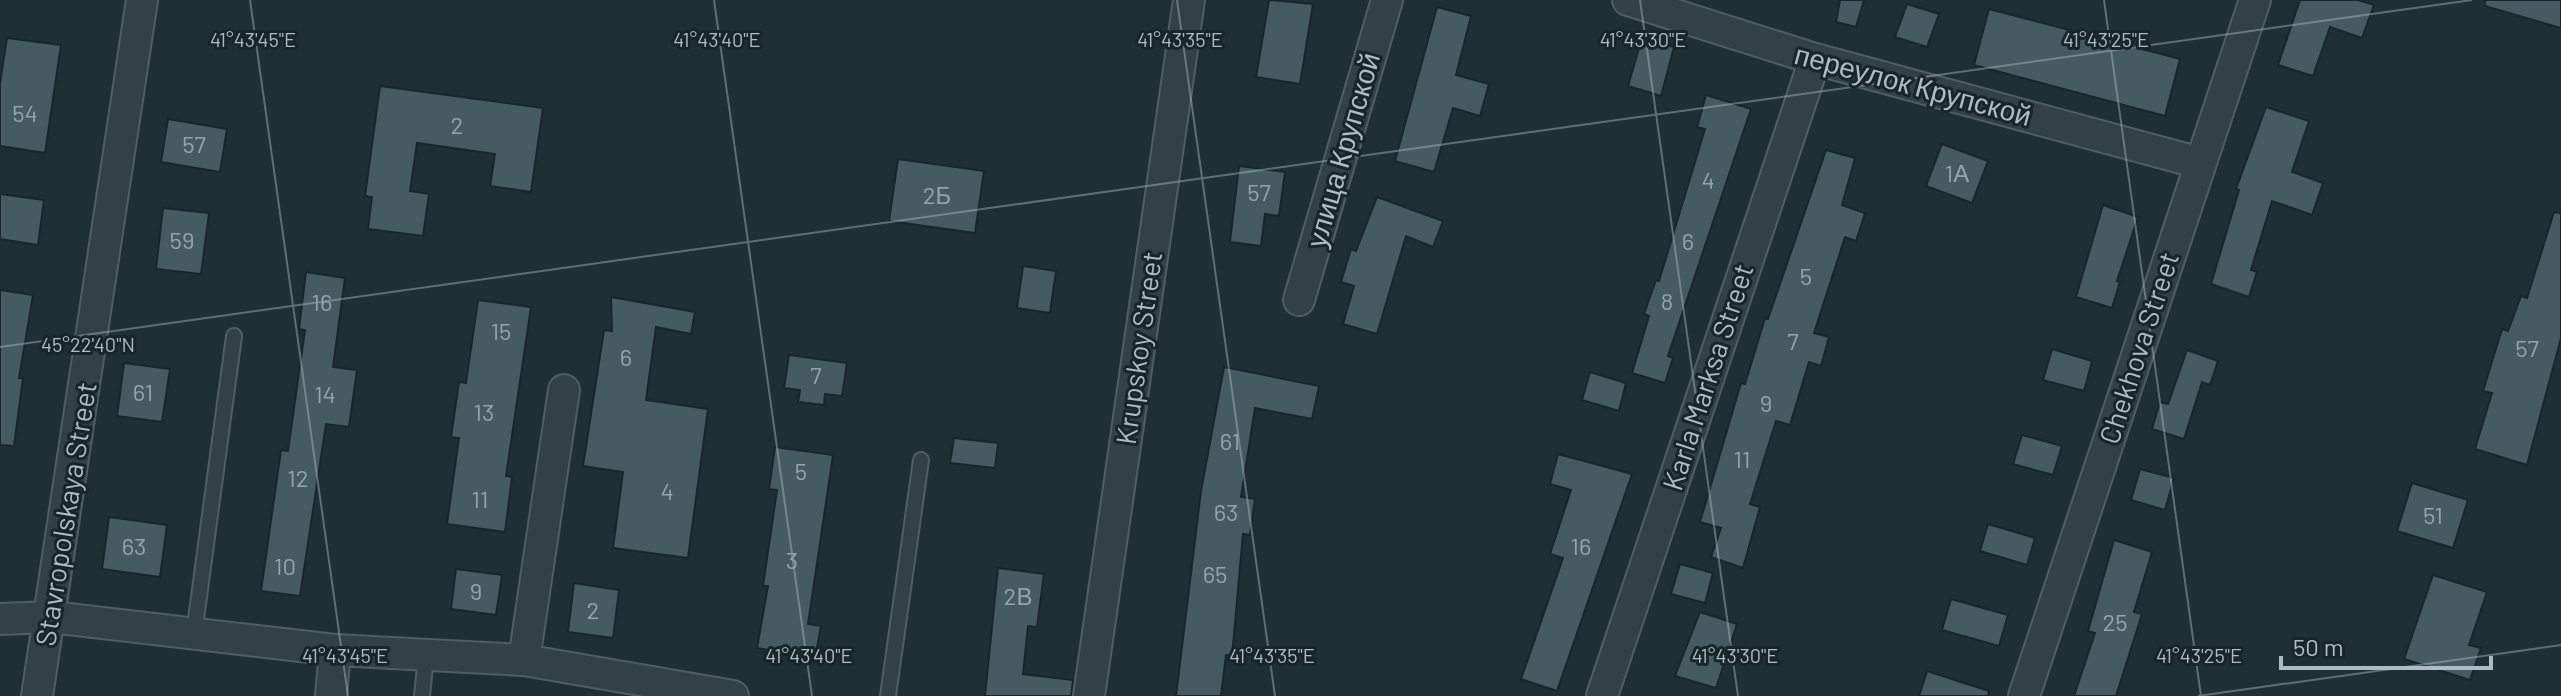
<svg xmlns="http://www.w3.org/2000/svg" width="2561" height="696" font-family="Barlow,sans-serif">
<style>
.building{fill:#465a62;stroke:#19272d;stroke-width:2}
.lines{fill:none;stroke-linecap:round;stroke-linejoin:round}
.lane-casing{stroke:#4f5e65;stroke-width:18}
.street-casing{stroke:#4f5e65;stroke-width:34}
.lane{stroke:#324047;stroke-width:14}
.street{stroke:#324047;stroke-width:30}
.ticks{fill:none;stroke:#abbcc4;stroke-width:2;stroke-opacity:0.45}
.labels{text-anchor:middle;stroke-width:6;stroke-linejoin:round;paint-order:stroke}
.number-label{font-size:24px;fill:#92a4ac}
.street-label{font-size:28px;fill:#abbcc4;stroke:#18252b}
.ticks-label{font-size:20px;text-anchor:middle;fill:#abbcc4;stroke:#18252b;stroke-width:6;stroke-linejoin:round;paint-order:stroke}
</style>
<rect width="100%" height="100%" fill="#1e2f36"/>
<g class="building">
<path d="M 1269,0 L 1313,4 L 1300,84 L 1256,77 Z"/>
<path d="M 1840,0 L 1864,0 L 1856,27 L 1836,22 Z"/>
<path d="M 2300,0 L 2358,0 L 2374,5 L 2362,38 L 2330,27 L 2313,76 L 2278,65 Z"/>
<path d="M 2485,0 L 2561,0 L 2561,28 L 2485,6 Z"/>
<path d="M 1907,4 L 1939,14 L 1927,47 L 1895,37 Z"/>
<path d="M 1437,7 L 1471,16 L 1456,75 L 1489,84 L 1480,116 L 1453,108 L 1434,172 L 1395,161 Z"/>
<path d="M 1989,9 L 2180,59 L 2165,116 L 1974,65 Z"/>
<path d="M 7,38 L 61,45 L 45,153 L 0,146 L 0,83 Z"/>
<path d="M 1642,38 L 1674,47 L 1661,96 L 1628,86 Z"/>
<path d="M 380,86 L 543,108 L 531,192 L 490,186 L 495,154 L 417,143 L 410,191 L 429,194 L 423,236 L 368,229 L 372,197 L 365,196 Z"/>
<path d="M 1706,95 L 1751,109 L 1668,356 L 1673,358 L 1665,383 L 1632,373 L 1649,316 L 1644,314 L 1656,280 L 1659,281 L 1705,129 L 1697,127 Z"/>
<path d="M 2266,107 L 2309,121 L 2292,172 L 2323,183 L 2312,215 L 2272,201 L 2251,270 L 2257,272 L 2249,297 L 2211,284 L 2239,190 L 2236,189 Z"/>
<path d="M 168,119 L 227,129 L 220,172 L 161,162 Z"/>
<path d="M 1942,144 L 1988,161 L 1972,203 L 1926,186 Z"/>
<path d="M 1826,150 L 1855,158 L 1842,205 L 1865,213 L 1856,241 L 1845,237 L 1814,333 L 1829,337 L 1821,366 L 1809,362 L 1790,425 L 1776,421 L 1750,504 L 1760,507 L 1743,568 L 1711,557 L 1721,528 L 1700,522 L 1741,383 L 1745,384 L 1765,318 L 1768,319 Z"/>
<path d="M 898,159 L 984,171 L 975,233 L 889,221 Z"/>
<path d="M 1239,166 L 1285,172 L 1279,216 L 1265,214 L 1261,246 L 1230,242 Z"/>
<path d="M 0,194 L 44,200 L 38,245 L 0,239 Z"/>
<path d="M 1377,197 L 1443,221 L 1433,247 L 1406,236 L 1377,334 L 1343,324 L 1354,286 L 1341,282 L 1351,249 L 1356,251 Z"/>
<path d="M 2103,205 L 2138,217 L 2117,281 L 2120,282 L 2112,308 L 2076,297 Z"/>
<path d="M 163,208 L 209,213 L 201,274 L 156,269 Z"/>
<path d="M 2554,212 L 2561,213 L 2561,338 L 2527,465 L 2475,449 L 2492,393 L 2483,391 L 2502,329 L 2508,331 L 2521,296 L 2527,298 Z"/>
<path d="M 1023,266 L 1056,271 L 1050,313 L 1017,308 Z"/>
<path d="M 306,272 L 345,278 L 333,367 L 357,370 L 349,427 L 326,424 L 300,596 L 261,591 L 281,450 L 288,451 L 305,330 L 299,329 Z"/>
<path d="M 0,290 L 33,295 L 19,378 L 23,378 L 14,446 L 0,445 Z"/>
<path d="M 611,297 L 695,312 L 691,334 L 656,327 L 646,400 L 708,409 L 688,558 L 613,548 L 623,472 L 583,466 L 604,330 L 612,331 Z"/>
<path d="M 478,300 L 531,307 L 506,476 L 512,477 L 505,532 L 447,524 L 459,438 L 451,437 L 459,382 L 466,383 Z"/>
<path d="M 2052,349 L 2092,361 L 2084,391 L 2043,380 Z"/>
<path d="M 2187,350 L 2218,361 L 2210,385 L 2202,382 L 2184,439 L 2152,429 L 2160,402 L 2168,404 Z"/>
<path d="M 789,355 L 847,363 L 842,396 L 825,394 L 824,405 L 798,402 L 800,390 L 784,388 Z"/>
<path d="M 124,363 L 170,369 L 162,422 L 117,416 Z"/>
<path d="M 1224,367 L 1319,386 L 1312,419 L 1255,408 L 1241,497 L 1255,499 L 1250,535 L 1243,534 L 1232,656 L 1226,655 L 1221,696 L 1176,696 L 1201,491 Z"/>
<path d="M 1590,372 L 1626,383 L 1619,411 L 1582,400 Z"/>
<path d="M 2022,435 L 2062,446 L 2053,475 L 2013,464 Z"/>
<path d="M 954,438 L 998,443 L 995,468 L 950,463 Z"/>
<path d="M 775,447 L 833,455 L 808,624 L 821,626 L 815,658 L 757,648 L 768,586 L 763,586 L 777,490 L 769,489 Z"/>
<path d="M 1558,454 L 1632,474 L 1557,691 L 1521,679 L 1563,558 L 1550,554 L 1571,490 L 1550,484 Z"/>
<path d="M 2140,469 L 2174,478 L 2165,510 L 2131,500 Z"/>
<path d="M 2412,483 L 2468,500 L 2453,548 L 2397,531 Z"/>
<path d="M 109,517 L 167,525 L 160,577 L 102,569 Z"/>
<path d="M 1988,524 L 2035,538 L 2027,565 L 1980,551 Z"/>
<path d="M 2114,540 L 2152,552 L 2134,612 L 2142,614 L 2116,696 L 2074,696 L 2095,633 L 2088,631 Z"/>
<path d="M 1680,564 L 1713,573 L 1705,603 L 1671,594 Z"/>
<path d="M 998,568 L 1044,574 L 1037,627 L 1028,626 L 1023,674 L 1073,680 L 1071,696 L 985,696 Z"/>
<path d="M 456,569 L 502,575 L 496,615 L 451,609 Z"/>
<path d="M 2433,575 L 2487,592 L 2469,645 L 2481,648 L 2470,680 L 2404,659 Z"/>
<path d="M 574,583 L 619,590 L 613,638 L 568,632 Z"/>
<path d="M 1951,599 L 2008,615 L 1999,646 L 1942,630 Z"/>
<path d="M 1700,612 L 1737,624 L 1716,688 L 1675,676 Z"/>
<path d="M 1927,671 L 1989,691 L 1988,696 L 1919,696 Z"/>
</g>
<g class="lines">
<defs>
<g id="lane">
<path d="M 194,634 L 234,336"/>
<path d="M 422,696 L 426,655"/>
<path d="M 888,696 L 921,460"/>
</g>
<g id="street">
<path d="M 1628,0 L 1815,59 L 2200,163"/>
<path d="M 1299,300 L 1387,0"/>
<path d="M 0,619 L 51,617 L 335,650 L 524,660 L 733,696"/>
<path d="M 524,660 L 564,390"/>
<path d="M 37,696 L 142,0"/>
<path d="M 331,696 L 335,650"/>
<path d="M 1089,696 L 1189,0"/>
<path d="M 1602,696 L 1815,59"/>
<path d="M 2024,696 L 2255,0"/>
</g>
</defs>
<use href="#lane" class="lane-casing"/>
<use href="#street" class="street-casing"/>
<use href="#lane" class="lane"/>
<use href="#street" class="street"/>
</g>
<path class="ticks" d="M 250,0 L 348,696M 714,0 L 812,696M 1177,0 L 1275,696M 1640,0 L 1738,696M 2104,0 L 2201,696M 0,347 L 2472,0M 2198,696 L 2561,645"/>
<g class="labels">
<g class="number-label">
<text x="25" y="122">54</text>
<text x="457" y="134">2</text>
<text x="194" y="153">57</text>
<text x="1957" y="182">1А</text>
<text x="1708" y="189">4</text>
<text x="1259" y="201">57</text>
<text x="937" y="204">2Б</text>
<text x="182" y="249">59</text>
<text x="1688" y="250">6</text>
<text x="1806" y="285">5</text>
<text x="1667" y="310">8</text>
<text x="322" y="311">16</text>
<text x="501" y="340">15</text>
<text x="1793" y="350">7</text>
<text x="2527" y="357">57</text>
<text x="626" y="366">6</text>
<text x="816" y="384">7</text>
<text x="143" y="401">61</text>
<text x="325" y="403">14</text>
<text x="1766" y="412">9</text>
<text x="484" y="421">13</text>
<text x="1230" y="450">61</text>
<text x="1742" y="468">11</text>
<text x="801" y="480">5</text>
<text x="298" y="487">12</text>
<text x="667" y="500">4</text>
<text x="480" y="508">11</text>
<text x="1226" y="521">63</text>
<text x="2433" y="524">51</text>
<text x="134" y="555">63</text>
<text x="1581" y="555">16</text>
<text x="792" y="569">3</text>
<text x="285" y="575">10</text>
<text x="1215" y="583">65</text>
<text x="476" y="600">9</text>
<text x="1018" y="605">2В</text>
<text x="593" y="619">2</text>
<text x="2115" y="631">25</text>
</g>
<g class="street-label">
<text transform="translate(1913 85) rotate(15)" y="10">переулок Крупской</text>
<text transform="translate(1343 150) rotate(-74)" y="10">улица Крупской</text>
<text transform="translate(1139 348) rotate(-82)" y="10">Krupskoy Street</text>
<text transform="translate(2139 348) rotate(-72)" y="10">Chekhova Street</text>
<text transform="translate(1708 377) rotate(-72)" y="10">Karla Marksa Street</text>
<text transform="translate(66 514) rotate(-81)" y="10">Stavropolskaya Street</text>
</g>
</g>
<g class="ticks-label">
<text x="253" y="47">41°43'45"E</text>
<text x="717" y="47">41°43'40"E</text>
<text x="1180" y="47">41°43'35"E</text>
<text x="1643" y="47">41°43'30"E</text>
<text x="2106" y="47">41°43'25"E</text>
<text x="88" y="352">45°22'40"N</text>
<text x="345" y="663">41°43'45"E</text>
<text x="809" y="663">41°43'40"E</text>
<text x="1272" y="663">41°43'35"E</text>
<text x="1735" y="663">41°43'30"E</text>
<text x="2199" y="663">41°43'25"E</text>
</g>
<path d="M2281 656v12h210v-12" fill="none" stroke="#abbcc4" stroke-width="4"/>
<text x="2293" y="656" font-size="24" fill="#abbcc4" stroke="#18252b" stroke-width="6" paint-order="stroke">50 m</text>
</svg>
